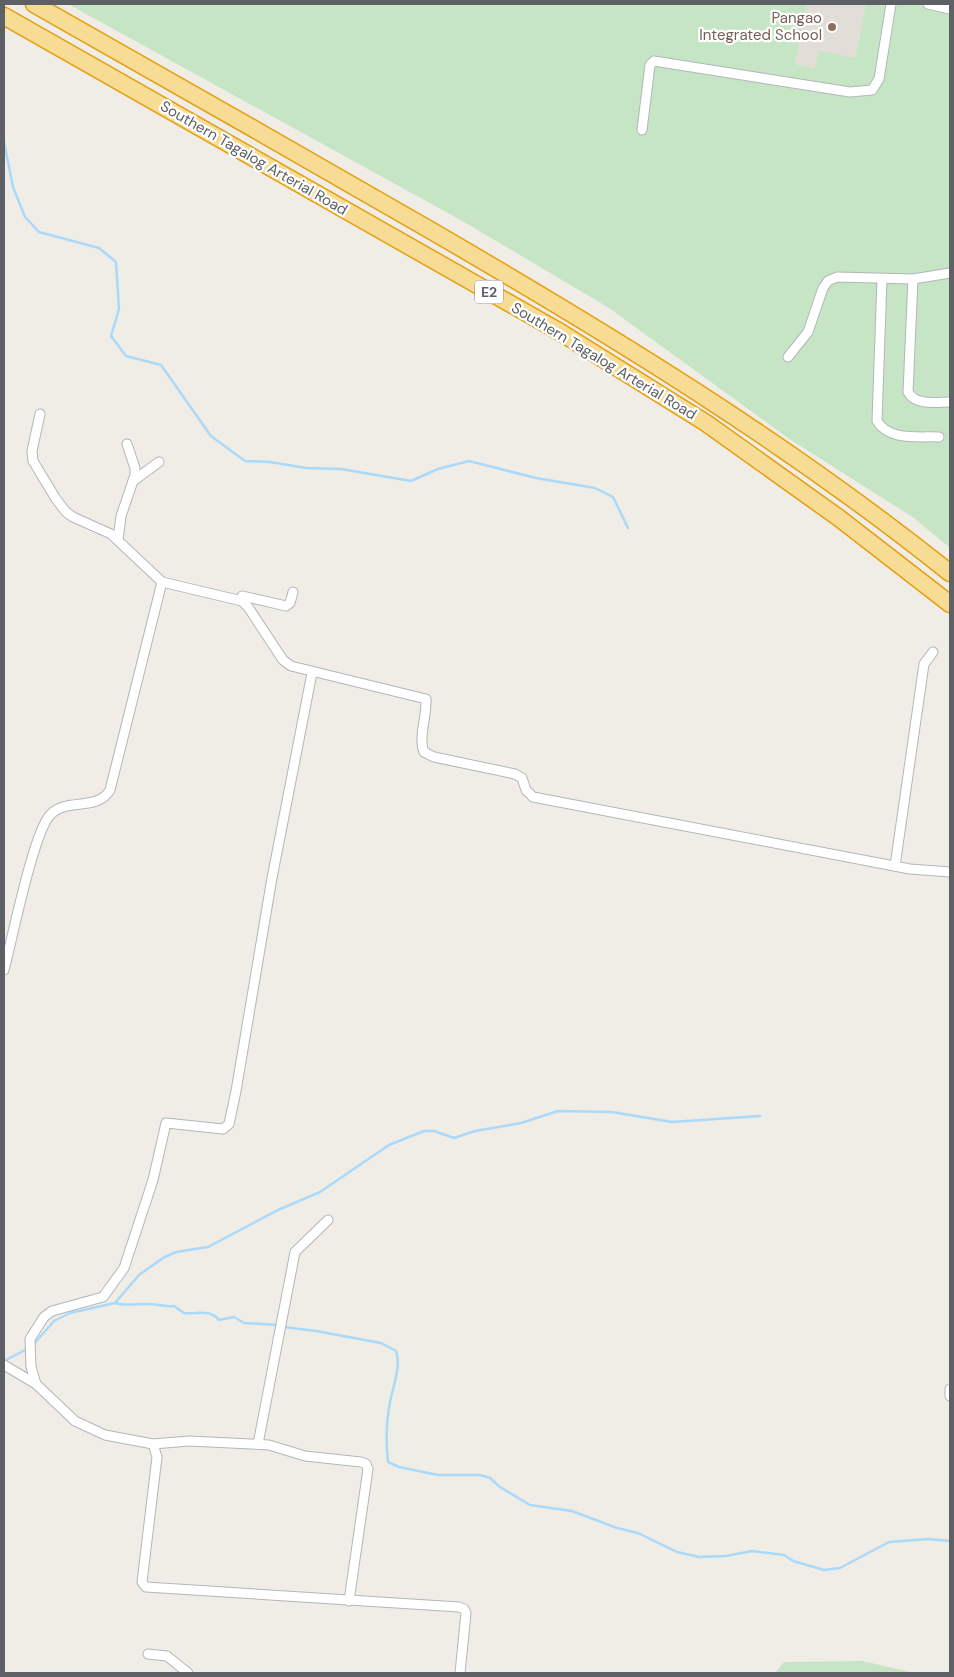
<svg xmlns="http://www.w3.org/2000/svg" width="954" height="1677" font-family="'DM Sans',sans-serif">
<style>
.education{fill:#e2ded7}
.green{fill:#c5e5c4}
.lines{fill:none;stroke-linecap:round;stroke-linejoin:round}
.stream{stroke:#abd9fa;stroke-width:2.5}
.street-casing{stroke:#b3b6ba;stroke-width:11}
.highway-casing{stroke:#e69f0e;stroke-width:19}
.street{stroke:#fff;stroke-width:9}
.highway{stroke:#f7dc95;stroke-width:16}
.education-dot{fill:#8d6e63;stroke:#fff;stroke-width:2}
.labels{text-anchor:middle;stroke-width:4.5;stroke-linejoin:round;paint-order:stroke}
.shield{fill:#fff;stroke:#8e9093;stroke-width:1}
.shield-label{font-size:14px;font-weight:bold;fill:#5d6165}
.education-label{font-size:15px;fill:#785e54;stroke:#fff;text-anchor:end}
.street-label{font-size:15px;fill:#5d6165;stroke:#fff}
</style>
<rect width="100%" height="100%" fill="#efede6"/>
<path class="education" d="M 807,4 L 866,4 L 855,58 L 820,51 L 816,68 L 795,64 Z"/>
<g class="green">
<path d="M 68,4 L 807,4 L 795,64 L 815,68 L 819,50 L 855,58 L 866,4 L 950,4 L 950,548 L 914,518 L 788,438 L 609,308 L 466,223 Z"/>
<path d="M 862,1661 L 915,1673 L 775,1673 L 784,1662 Z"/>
</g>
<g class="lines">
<g class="stream">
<path d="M 4,142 L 13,187 L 25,217 L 39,232 L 99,248 L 116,262 L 119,309 L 111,336 L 126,356 L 161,365 L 211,436 L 245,461 L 270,462 L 306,468 L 341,469 L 411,481 L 438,469 L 469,461 L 536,478 L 595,488 L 613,497 L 628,528"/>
<path d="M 115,1303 C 125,1306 136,1304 147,1304 C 156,1304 164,1307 174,1306 L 184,1313 C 196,1315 209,1308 219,1320 L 234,1317 L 244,1323 L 278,1325"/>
<path d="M 284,1327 L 316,1331 L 381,1343 L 396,1351 C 402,1368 391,1390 389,1408 C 386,1425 386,1444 388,1462 L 399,1467 L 438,1475 L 480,1475 L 490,1478 L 500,1487 L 530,1505 L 572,1511 L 617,1528 L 638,1533 L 677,1552 L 699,1557 L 726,1556 L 752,1551 L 784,1555 L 793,1561 L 824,1570 L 840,1568 L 889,1542 L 928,1539 L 950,1541"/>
<path d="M 33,1345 L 54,1321 L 70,1313 L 115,1303 L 139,1275 L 163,1258 L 176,1252 L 208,1247 L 278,1210 L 320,1192 L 389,1145 L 424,1131 L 434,1131 L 454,1138 L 475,1131 L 521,1123 L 558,1111 L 612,1112 L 672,1122 L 760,1116"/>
<path d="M 4,1361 L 29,1348"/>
</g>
<defs>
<g id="street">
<path d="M 928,4 L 950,9"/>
<path d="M 642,130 L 650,65 L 654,61 L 850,92 L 872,90 L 879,79 L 891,4"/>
<path d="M 882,279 L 877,421 C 889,441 918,436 939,437"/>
<path d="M 913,279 L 908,392 C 916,406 936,402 950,402"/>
<path d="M 788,357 L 808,332 L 823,288 L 828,281 L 837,277 L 913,279 L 950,273"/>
<path d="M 40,414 L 32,451 L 33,461 L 56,499 L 66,512 L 73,517 L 111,534 L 162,582 L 242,601 L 248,607 L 283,660 L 291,666 L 426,699 C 427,716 418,738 424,752 L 434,757 L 515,774 L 522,778 L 526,790 L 533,797 L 910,869 L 950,872"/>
<path d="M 133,481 L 159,462"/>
<path d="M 118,540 L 121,516 L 135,475 L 135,468 L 127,444"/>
<path d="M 242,601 L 242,596 L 286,606 L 290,603 L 293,592"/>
<path d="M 312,673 L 272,878 L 236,1091 L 229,1124 L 223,1129 L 166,1123 L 153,1180 L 124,1268 L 103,1297 L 52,1311 L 44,1317 L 30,1339 L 31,1367 L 36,1384 L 75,1421 L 105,1435 L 153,1444 L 189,1441 L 269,1445 L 305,1456 L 361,1462 L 366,1464 L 368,1469 L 349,1601"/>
<path d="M 895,866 L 924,664 L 933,652"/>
<path d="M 4,970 C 12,940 33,834 50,815 C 66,797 97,812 110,790 L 162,582"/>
<path d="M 4,1365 L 36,1384"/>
<path d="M 950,1389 L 950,1396"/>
<path d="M 153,1444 L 157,1457 L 142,1582 L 146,1587 L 459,1607 L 464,1609 L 466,1613 L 460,1673"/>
<path d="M 258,1444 L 295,1252 L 328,1220"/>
<path d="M 148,1654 L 167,1656 L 188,1673"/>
</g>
<g id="highway">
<path d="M 34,4 C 167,79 298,154 430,230 C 611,335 786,442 950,573"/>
<path d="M 4,16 L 560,332 L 706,423 L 839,518 L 950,604"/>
</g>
</defs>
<use href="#street" class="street-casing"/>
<use href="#highway" class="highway-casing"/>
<use href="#street" class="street"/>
<use href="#highway" class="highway"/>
</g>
<circle class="education-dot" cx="832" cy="27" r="5"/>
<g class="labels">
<rect class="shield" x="475" y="280.5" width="28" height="23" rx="4"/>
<g class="shield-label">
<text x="489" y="297">E2</text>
</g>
<g class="education-label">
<text x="822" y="23">Pangao<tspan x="822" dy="17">Integrated School</tspan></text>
</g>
<g class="street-label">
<text transform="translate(254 158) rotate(30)" y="5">Southern Tagalog Arterial Road</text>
<text transform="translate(604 361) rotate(31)" y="5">Southern Tagalog Arterial Road</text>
</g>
</g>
<rect width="954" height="1677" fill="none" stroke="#5d6165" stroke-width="10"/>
</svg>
